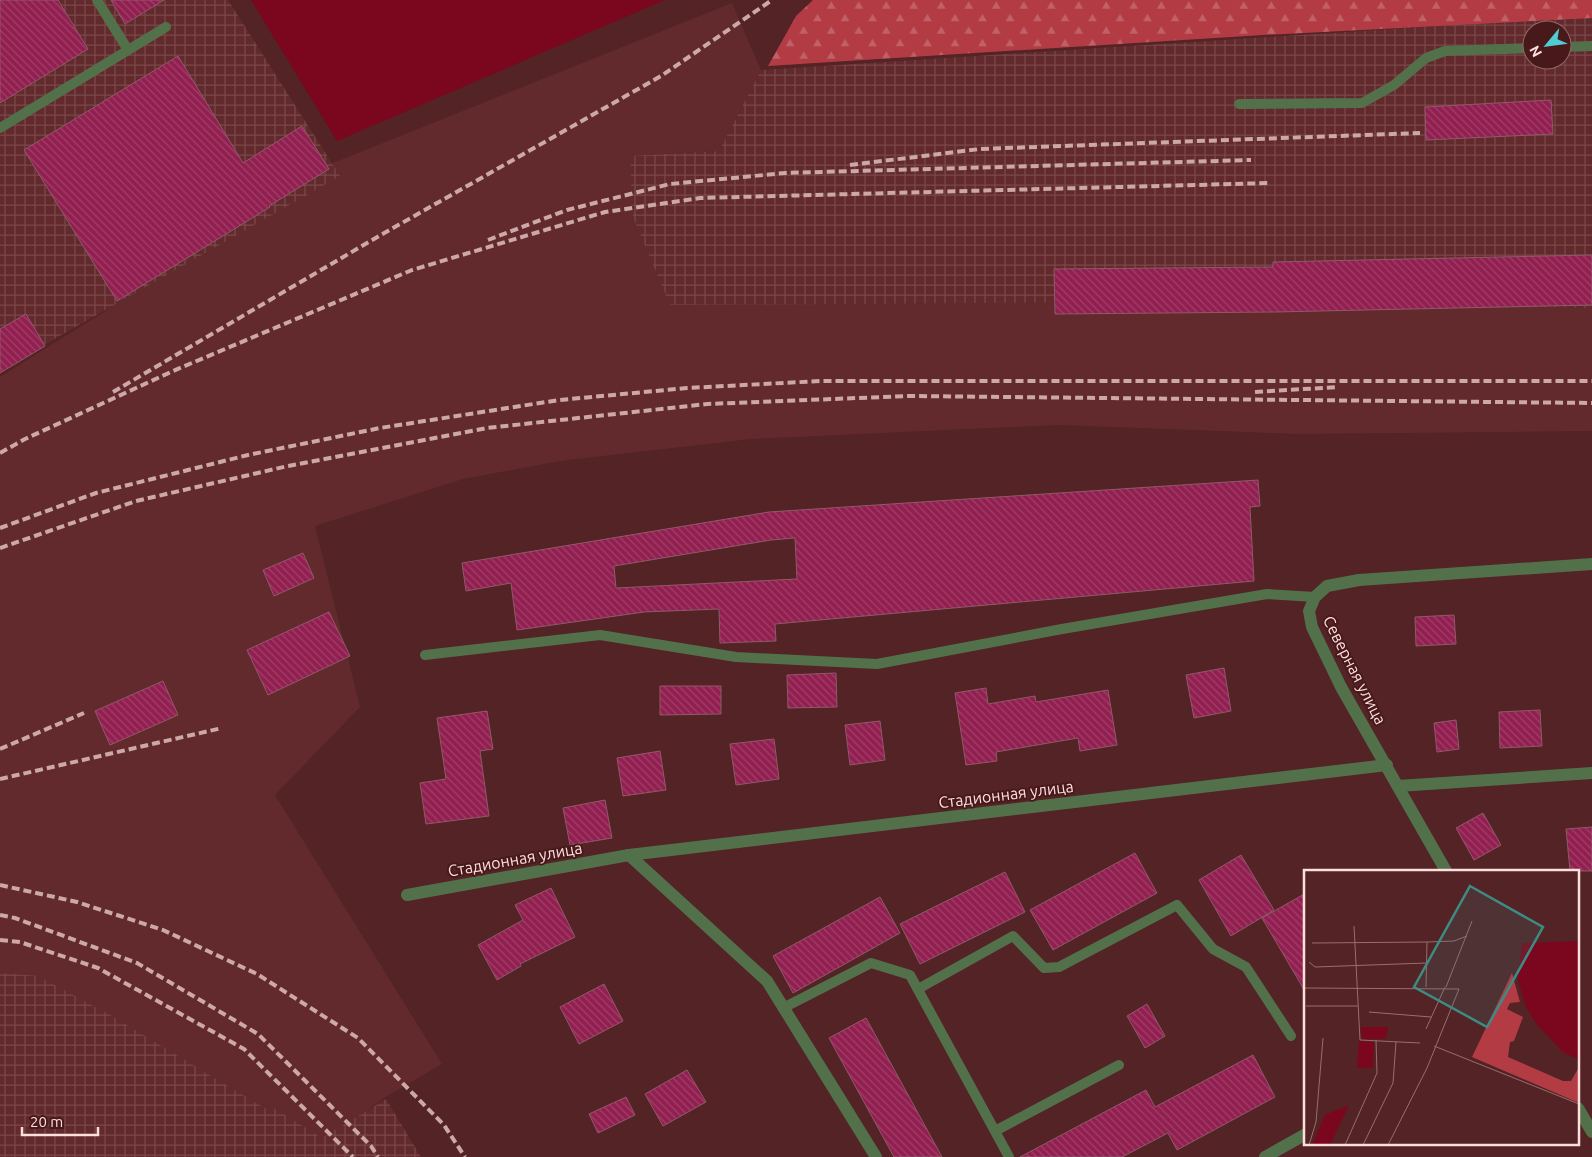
<svg xmlns="http://www.w3.org/2000/svg" width="1592" height="1157" font-family="Ubuntu,sans-serif">
<style>
.built{fill:#622a2c}
.industrial{fill:url(#industrial-grid);fill-rule:evenodd}
.forest{fill:url(#forest-firs)}
.garden{fill:#7a071d}
.building{fill:url(#building-back-hatch);stroke:#8e5a6a;fill-rule:evenodd}
.lines{fill:none;stroke-linecap:round;stroke-linejoin:round}
.service{stroke:#52714b;stroke-width:10}
.minor{stroke:#52714b;stroke-width:12}
.tertiary{stroke:#52714b;stroke-width:12}
.rail{stroke:#cca8a8;stroke-width:4;stroke-dasharray:8 4;stroke-linecap:butt}
.labels{text-anchor:middle;stroke-width:4;stroke-linejoin:round;paint-order:stroke}
.street-label{font-size:16px;fill:#ffdfde;stroke:#48191b}
.inset-road{fill:none;stroke:#986e6f;stroke-width:1}
.view{fill:#3f8b84;fill-opacity:0.15;stroke:#3f8b84;stroke-width:2.5}
.inset-edge{fill:none;stroke:#ffdfde;stroke-width:2.5}
</style>
<defs>
<pattern id="industrial-grid" width="8" height="8" patternUnits="userSpaceOnUse" patternTransform="scale(1.25)"><rect width="8" height="8" fill="#622a2c"/><path d="M0 4h8M4 0v8" fill="none" stroke="#7a484a"/></pattern>
<pattern id="forest-firs" width="22" height="20" patternUnits="userSpaceOnUse" patternTransform="scale(1.25)"><rect width="22" height="20" fill="#b23b44"/><path d="M5 1l3.5 6h-7zM16 11l3.5 6h-7z" fill="#c16067"/></pattern>
<pattern id="building-back-hatch" width="6" height="6" patternUnits="userSpaceOnUse" patternTransform="scale(1.25)"><rect width="6" height="6" fill="#911f50"/><path d="M-1 5l2 2M0 0l6 6M5-1l2 2" fill="none" stroke="#a23f69"/></pattern>
</defs>
<rect width="100%" height="100%" fill="#532325"/>
<path class="built" d="M 732,3 L 761,70 L 719,151 L 630,156 L 1265,301 L 1592,308 L 1592,431 L 1299,434 L 1058,425 L 751,439 L 560,461 L 463,479 L 315,526 L 360,707 L 275,795 L 442,1064 L 384,1098 L 325,1141 L 0,975 L 0,377 L 107,310 L 184,245 L 318,169 Z"/>
<g class="industrial">
<path d="M 0,0 L 228,0 L 340,176 L 0,370 Z"/>
<path d="M 1592,16 L 1592,308 L 1265,301 L 670,305 L 633,217 L 630,156 L 719,151 L 761,70 ZM 1532,30 L 1562,30 L 1562,60 L 1532,60 Z"/>
<path d="M 0,973 L 38,976 L 112,1016 L 266,1109 L 272,1107 L 322,1138 L 386,1099 L 421,1157 L 0,1157 Z"/>
</g>
<path class="forest" d="M 813,0 L 1592,0 L 1592,18 L 1263,35 L 768,66 L 796,16 Z"/>
<path class="garden" d="M 251,0 L 665,0 L 337,141 Z"/>
<g class="building">
<path d="M 0,0 L 58,0 L 88,49 L 0,103 Z"/>
<path d="M 111,0 L 164,0 L 125,24 Z"/>
<path d="M 178,56 L 243,163 L 302,126 L 329,169 L 269,206 L 270,207 L 117,301 L 24,150 Z"/>
<path d="M 1551,100 L 1553,134 L 1426,140 L 1425,107 Z"/>
<path d="M 1592,255 L 1592,305 L 1274,312 L 1055,314 L 1054,269 L 1273,267 L 1273,262 Z"/>
<path d="M 26,314 L 45,346 L 0,373 L 0,329 Z"/>
<path d="M 1258,480 L 1260,506 L 1250,507 L 1254,581 L 775,624 L 776,641 L 720,643 L 719,609 L 644,612 L 517,630 L 511,583 L 466,591 L 462,563 L 769,512 ZM 795,538 L 797,579 L 616,588 L 614,566 L 771,540 Z"/>
<path d="M 303,553 L 314,578 L 274,596 L 263,570 Z"/>
<path d="M 329,612 L 350,656 L 268,695 L 247,650 Z"/>
<path d="M 1454,615 L 1456,644 L 1416,646 L 1415,617 Z"/>
<path d="M 1224,668 L 1231,711 L 1194,718 L 1186,675 Z"/>
<path d="M 836,673 L 837,707 L 788,708 L 787,675 Z"/>
<path d="M 163,681 L 178,715 L 110,745 L 95,711 Z"/>
<path d="M 660,686 L 721,686 L 721,714 L 660,715 Z"/>
<path d="M 986,688 L 988,704 L 1035,696 L 1036,702 L 1108,690 L 1117,745 L 1080,751 L 1078,738 L 996,752 L 997,761 L 966,765 L 955,693 Z"/>
<path d="M 1540,710 L 1542,746 L 1500,748 L 1499,712 Z"/>
<path d="M 487,711 L 493,749 L 480,751 L 489,816 L 426,824 L 420,783 L 446,779 L 437,718 Z"/>
<path d="M 1456,720 L 1459,749 L 1437,752 L 1434,723 Z"/>
<path d="M 880,721 L 885,760 L 850,765 L 845,725 Z"/>
<path d="M 774,739 L 779,779 L 736,785 L 730,744 Z"/>
<path d="M 660,751 L 666,790 L 623,796 L 617,758 Z"/>
<path d="M 605,800 L 612,838 L 570,845 L 563,808 Z"/>
<path d="M 1483,813 L 1501,845 L 1474,860 L 1456,828 Z"/>
<path d="M 1592,827 L 1592,871 L 1570,871 L 1566,829 Z"/>
<path d="M 1135,853 L 1157,893 L 1053,950 L 1030,910 Z"/>
<path d="M 1241,855 L 1274,910 L 1231,936 L 1199,880 Z"/>
<path d="M 1005,872 L 1025,912 L 920,964 L 900,924 Z"/>
<path d="M 551,888 L 575,937 L 520,964 L 521,966 L 497,980 L 478,945 L 523,920 L 515,905 Z"/>
<path d="M 1306,893 L 1306,993 L 1262,918 Z"/>
<path d="M 880,897 L 900,933 L 793,993 L 773,956 Z"/>
<path d="M 604,984 L 623,1021 L 579,1044 L 560,1007 Z"/>
<path d="M 1147,1004 L 1165,1036 L 1145,1048 L 1127,1016 Z"/>
<path d="M 866,1018 L 942,1157 L 894,1157 L 829,1038 Z"/>
<path d="M 1253,1055 L 1275,1097 L 1177,1150 L 1168,1133 L 1122,1157 L 1020,1157 L 1146,1090 L 1155,1107 Z"/>
<path d="M 687,1070 L 706,1102 L 663,1126 L 645,1094 Z"/>
<path d="M 626,1097 L 635,1115 L 598,1133 L 589,1114 Z"/>
</g>
<g class="lines">
<g class="service">
<path d="M 97,0 L 128,50"/>
<path d="M 1562,47 L 1592,46"/>
<path d="M 1239,104 L 1362,103 L 1394,85 L 1426,58 L 1445,51 L 1532,48"/>
<path d="M 0,128 L 166,27"/>
<path d="M 425,655 L 600,635 L 736,657 L 877,664 L 1062,629 L 1267,594 L 1315,597"/>
<path d="M 918,989 L 1013,936 L 1044,968 L 1059,967 L 1177,905 L 1213,949 L 1246,967 L 1291,1036"/>
<path d="M 783,1008 L 871,963 L 910,975 L 1009,1157"/>
<path d="M 995,1131 L 1119,1065"/>
</g>
<g class="minor">
<path d="M 1398,786 L 1592,773"/>
<path d="M 629,855 L 767,981 L 876,1157"/>
<path d="M 407,895 L 629,855 L 1387,765"/>
<path d="M 1265,1157 L 1306,1134"/>
</g>
<g class="tertiary">
<path d="M 1446,871 L 1341,687 L 1312,627 L 1309,611 L 1315,597 L 1327,586 L 1359,580 L 1592,564"/>
<path d="M 1578,1108 L 1592,1132"/>
</g>
<g class="rail">
<path d="M 850,165 L 980,149 L 1420,133"/>
<path d="M 488,240 L 567,210 L 670,184 L 785,173 L 1251,160"/>
<path d="M 113,392 L 379,236 L 661,76 L 772,0"/>
<path d="M 1255,392 L 1338,387"/>
<path d="M 0,453 L 25,439 L 173,371 L 412,270 L 605,212 L 700,198 L 1271,183"/>
<path d="M 0,528 L 96,493 L 248,455 L 380,428 L 559,400 L 687,388 L 821,381 L 1592,381"/>
<path d="M 0,548 L 136,501 L 288,466 L 487,428 L 707,404 L 908,396 L 1592,403"/>
<path d="M 0,749 L 84,713"/>
<path d="M 0,779 L 222,728"/>
<path d="M 0,885 L 77,902 L 163,930 L 257,974 L 358,1038 L 444,1125 L 465,1157"/>
<path d="M 0,915 L 15,918 L 137,963 L 258,1034 L 371,1146 L 378,1157"/>
<path d="M 0,940 L 20,942 L 98,968 L 244,1049 L 353,1157"/>
</g>
</g>
<g class="labels">
<g class="street-label">
<text transform="translate(1355 670) rotate(63)" y="6">Северная улица</text>
<text transform="translate(1006 794) rotate(-7)" y="6">Стадионная улица</text>
<text transform="translate(515 859) rotate(-10)" y="6">Стадионная улица</text>
</g>
</g>
<g transform="translate(1304 870)">
<rect width="275" height="275" fill="#532325"/>
<path d="M 208,103 L 216,132 L 206,133 L 203,139 L 219,147 L 210,171 L 206,172 L 204,187 L 259,211 L 267,211 L 275,197 L 275,233 L 168,187 Z" fill="#b23b44"/>
<path d="M 57,157 L 84,157 L 83,165 L 80,169 L 58,169 ZM 55,171 L 70,172 L 69,198 L 53,198 ZM 45,235 L 26,275 L 8,275 L 21,245 Z" fill="#7a071d"/>
<path d="M 275,71 L 275,189 L 260,183 L 233,155 L 221,135 L 214,110 L 218,73 Z" fill="#7a071d"/>
<path class="inset-road" d="M 50,56 L 56,170 L 116,173M 8,73 L 123,72 L 150,71 L 163,66M 5,92 L 11,97 L 122,93M 122,117 L 123,72M 142,117 L 168,51M 0,118 L 155,119 L 123,198 L 84,275M 2,136 L 54,136M 65,142 L 127,147M 122,159 L 141,117M 130,176 L 275,234M 5,275 L 12,252 L 19,168M 41,275 L 73,203 L 72,170M 59,275 L 89,213 L 92,172"/>
<path class="view" d="M 166,16 L 239,57 L 183,157 L 110,117 Z"/>
<rect width="275" height="275" class="inset-edge"/>
</g>
<g transform="translate(1547 45) rotate(241)"><circle r="24" fill="#48191b" stroke="#916869"/>
<path d="M0-4L9 19L0 12L-9 19Z" fill="#51ccd3"/>
<text y="-8" font-size="14" font-weight="bold" text-anchor="middle" fill="#ffdfde">N</text>
</g>
<path d="M22 1127v8h76v-8" fill="none" stroke="#ffdfde" stroke-width="2.5"/>
<text x="30" y="1127" font-size="15" fill="#ffdfde" stroke="#48191b" stroke-width="4" paint-order="stroke">20 m</text>
</svg>
